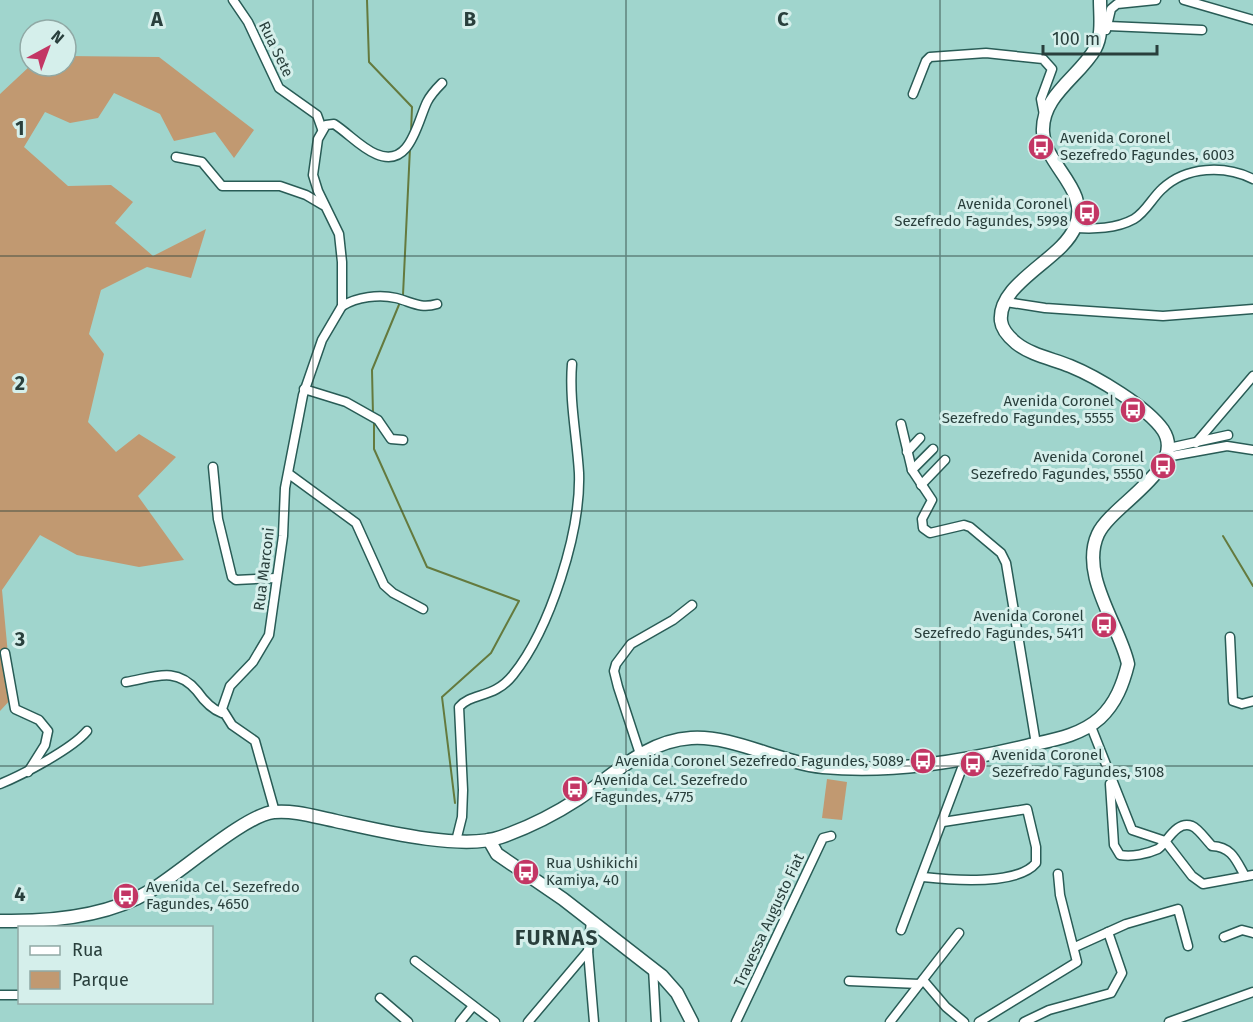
<svg xmlns="http://www.w3.org/2000/svg" width="1253" height="1022" font-family="'Fira Sans',sans-serif">
<style>
.green{fill:#c19971}
.lines{fill:none;stroke-linecap:round;stroke-linejoin:round}
.stream{stroke:#647a3e;stroke-width:2}
.street-casing{stroke:#295c56;stroke-width:11}
.secondary-casing{stroke:#295c56;stroke-width:15}
.street{stroke:#fff;stroke-width:8}
.secondary{stroke:#fff;stroke-width:12}
.grid{fill:none;stroke:#293f3c;stroke-width:1.5;stroke-opacity:0.55}
.labels{text-anchor:middle;stroke-width:6;stroke-linejoin:round;paint-order:stroke}
.street-label{font-size:15px;fill:#293f3c;stroke:#d5efeb}
.poi-label{font-size:15px;fill:#293f3c;stroke:#d5efeb;text-anchor:start}
.district-label{font-size:21px;font-weight:bold;letter-spacing:1.5px;fill:#293f3c;stroke:#d5efeb}
.grid-label{font-size:20px;text-anchor:middle;font-weight:bold;fill:#293f3c;stroke:#d5efeb;stroke-width:6;stroke-linejoin:round;paint-order:stroke}
</style>
<rect width="100%" height="100%" fill="#a0d5cd"/>
<g class="green">
<path d="M 66,56 L 159,57 L 254,130 L 234,158 L 215,132 L 174,141 L 160,114 L 114,93 L 98,118 L 70,123 L 45,112 L 24,147 L 68,186 L 111,185 L 133,202 L 115,223 L 153,256 L 206,229 L 191,278 L 147,267 L 101,290 L 89,334 L 104,354 L 88,422 L 116,452 L 139,434 L 176,457 L 138,496 L 184,560 L 139,567 L 77,555 L 40,535 L 2,590 L 12,698 L 0,711 L 0,94 L 30,66 L 66,66 Z"/>
<path d="M 827,779 L 847,782 L 842,820 L 822,818 Z"/>
</g>
<g class="lines">
<g class="stream">
<path d="M 367,0 L 369,62 L 412,107 L 411,133"/>
<path d="M 373,415 L 372,370 L 403,295 L 410,148"/>
<path d="M 374,421 L 374,449 L 427,567 L 519,601 L 491,653 L 442,697 L 455,803"/>
<path d="M 1223,536 L 1253,586"/>
</g>
<defs>
<g id="street">
<path d="M 233,0 L 248,22 L 279,88 L 317,115 L 322,129"/>
<path d="M 1184,0 L 1253,20"/>
<path d="M 1108,26 L 1202,30"/>
<path d="M 1106,30 L 1111,9 L 1117,4 L 1156,0"/>
<path d="M 913,94 L 926,61 L 930,57 L 986,53 L 1043,59 L 1052,69 L 1041,99 L 1044,115"/>
<path d="M 176,157 L 202,162 L 222,186 L 280,186 L 306,195 L 323,205"/>
<path d="M 1075,228 C 1094,229 1116,229 1134,219 C 1146,212 1152,198 1162,189 C 1186,166 1225,165 1253,179"/>
<path d="M 1006,302 L 1045,308 L 1163,316 L 1253,309"/>
<path d="M 342,306 C 357,297 379,294 396,298 C 412,302 420,309 437,304"/>
<path d="M 304,389 L 346,402 L 378,420 L 391,439 L 403,440"/>
<path d="M 901,424 L 912,470 L 932,500 L 922,519 L 923,528 L 930,533 L 964,525 L 970,527 L 1001,553 L 1006,563 L 1036,744"/>
<path d="M 1196,443 L 1253,376"/>
<path d="M 1169,448 L 1228,435"/>
<path d="M 907,452 L 920,438"/>
<path d="M 1166,457 L 1227,446 L 1253,450"/>
<path d="M 213,467 L 218,519 L 232,577 L 236,580 L 276,578"/>
<path d="M 912,470 L 933,449"/>
<path d="M 289,474 L 356,523 L 384,585 L 393,593 L 423,609"/>
<path d="M 921,485 L 945,460"/>
<path d="M 1230,637 L 1233,701 L 1242,704 L 1253,701"/>
<path d="M 5,653 L 15,709 L 39,720 L 48,731 L 45,745 L 28,772"/>
<path d="M 126,682 C 155,677 176,666 197,691 C 204,701 211,709 222,713"/>
<path d="M 1090,724 L 1132,830 L 1165,841 L 1192,876 L 1203,884 L 1253,875"/>
<path d="M 640,754 L 618,687 L 614,671 L 616,664 L 631,644 L 673,620 L 692,605"/>
<path d="M 0,784 C 22,775 72,749 87,731"/>
<path d="M 1110,784 L 1114,845 L 1120,855 C 1132,857 1147,854 1158,849 C 1167,843 1176,820 1192,826 C 1199,829 1206,840 1212,846 C 1232,847 1236,860 1245,876"/>
<path d="M 275,812 L 255,741 L 232,725 L 222,709 L 230,686 L 253,662 L 269,635 L 283,536 L 285,488 L 303,395 L 322,340 L 342,306 L 342,262 L 339,234 L 318,191 L 313,175 L 318,139 L 326,125 L 334,124 C 348,133 361,148 376,154 C 410,169 417,123 427,102 C 431,94 436,89 442,83"/>
<path d="M 456,841 L 462,817 L 463,790 L 459,707 C 472,692 494,699 513,675 C 550,629 581,532 579,473 C 577,437 569,401 572,364"/>
<path d="M 923,877 C 950,880 1017,886 1036,863 L 1036,847 L 1027,809 L 943,822"/>
<path d="M 591,921 L 588,951 L 594,1022"/>
<path d="M 901,930 L 965,760"/>
<path d="M 1224,937 L 1242,930 L 1253,933"/>
<path d="M 1075,947 L 1126,924 L 1178,909 L 1188,946"/>
<path d="M 415,961 L 495,1022"/>
<path d="M 653,968 L 656,1022"/>
<path d="M 923,980 L 946,1007 L 964,1022"/>
<path d="M 849,981 L 919,984"/>
<path d="M 0,995 L 20,995"/>
<path d="M 380,998 L 408,1022"/>
<path d="M 460,1022 L 473,1006"/>
<path d="M 528,1022 L 588,951"/>
<path d="M 736,1022 L 823,838 L 831,836"/>
<path d="M 890,1022 L 959,933"/>
<path d="M 979,1022 L 1077,962 L 1060,895 L 1058,874"/>
<path d="M 1024,1022 L 1049,1010 L 1111,993 L 1122,973 L 1108,932"/>
<path d="M 1169,1022 L 1253,992"/>
</g>
<g id="secondary">
<path d="M 489,840 L 497,854 L 563,899 L 662,976 L 677,993 L 692,1022"/>
<path d="M 0,921 C 49,922 107,917 150,891 C 179,874 246,814 274,812 C 294,810 316,817 336,821 C 377,830 462,851 501,837 C 527,828 555,814 578,799 C 614,775 645,741 691,738 C 733,735 780,763 823,767 C 892,773 959,762 1026,746 C 1052,740 1080,736 1100,718 C 1116,703 1123,684 1128,664 C 1120,626 1079,575 1098,534 C 1112,504 1188,468 1163,430 C 1147,407 1097,377 1070,366 C 1053,359 1031,355 1016,343 C 1010,338 1002,330 1001,321 C 997,283 1063,259 1075,227 C 1091,190 1045,166 1043,132 C 1041,96 1080,76 1095,49 C 1103,35 1100,16 1100,0"/>
</g>
</defs>
<use href="#street" class="street-casing"/>
<use href="#secondary" class="secondary-casing"/>
<use href="#street" class="street"/>
<use href="#secondary" class="secondary"/>
</g>
<path class="grid" d="M 313,0 L 313,1022M 626,0 L 626,1022M 940,0 L 940,1022M 0,256 L 1253,256M 0,511 L 1253,511M 0,766 L 1253,766"/>
<defs>
<symbol id="bus-disc" viewBox="-11 -11 22 22"><circle r="9.5" fill="#c33664" stroke="#d5efeb"/><path d="M-5-6H5V4H4V6H2V4H-2V6H-4V4H-5ZM-3.5-4V0h7V-4ZM-3.5 1.2v1.5H-2V1.2ZM2 1.2v1.5H3.5V1.2Z" fill="#fff"/></symbol>
</defs>
<g fill-rule="evenodd">
<use href="#bus-disc" x="1026" y="132" width="30" height="30"/>
<use href="#bus-disc" x="1072" y="198" width="30" height="30"/>
<use href="#bus-disc" x="1118" y="395" width="30" height="30"/>
<use href="#bus-disc" x="1148" y="451" width="30" height="30"/>
<use href="#bus-disc" x="1089" y="610" width="30" height="30"/>
<use href="#bus-disc" x="908" y="746" width="30" height="30"/>
<use href="#bus-disc" x="958" y="749" width="30" height="30"/>
<use href="#bus-disc" x="560" y="774" width="30" height="30"/>
<use href="#bus-disc" x="511" y="857" width="30" height="30"/>
<use href="#bus-disc" x="111" y="881" width="30" height="30"/>
</g>
<g class="labels">
<g class="street-label">
<text transform="translate(276 49) rotate(64)" y="5">Rua Sete</text>
<text transform="translate(264 569) rotate(-83)" y="5">Rua Marconi</text>
<text transform="translate(769 920) rotate(-65)" y="5">Travessa Augusto Fiat</text>
</g>
<g class="poi-label">
<text x="1060" y="143">Avenida Coronel<tspan x="1060" dy="17">Sezefredo Fagundes, 6003</tspan></text>
<text x="1068" y="209" text-anchor="end">Avenida Coronel<tspan x="1068" dy="17">Sezefredo Fagundes, 5998</tspan></text>
<text x="1114" y="406" text-anchor="end">Avenida Coronel<tspan x="1114" dy="17">Sezefredo Fagundes, 5555</tspan></text>
<text x="1144" y="462" text-anchor="end">Avenida Coronel<tspan x="1144" dy="17">Sezefredo Fagundes, 5550</tspan></text>
<text x="1084" y="621" text-anchor="end">Avenida Coronel<tspan x="1084" dy="17">Sezefredo Fagundes, 5411</tspan></text>
<text x="992" y="760">Avenida Coronel<tspan x="992" dy="17">Sezefredo Fagundes, 5108</tspan></text>
<text x="904" y="766" text-anchor="end">Avenida Coronel Sezefredo Fagundes, 5089</text>
<text x="594" y="785">Avenida Cel. Sezefredo<tspan x="594" dy="17">Fagundes, 4775</tspan></text>
<text x="546" y="868">Rua Ushikichi<tspan x="546" dy="17">Kamiya, 40</tspan></text>
<text x="146" y="892">Avenida Cel. Sezefredo<tspan x="146" dy="17">Fagundes, 4650</tspan></text>
</g>
<g class="district-label">
<text x="557" y="945">FURNAS</text>
</g>
</g>
<g class="grid-label">
<text x="157" y="26">A</text>
<text x="470" y="26">B</text>
<text x="783" y="26">C</text>
<text x="20" y="135">1</text>
<text x="20" y="390">2</text>
<text x="20" y="646">3</text>
<text x="20" y="901">4</text>
</g>
<rect x="18" y="926" width="195" height="78" fill="#d5efeb" stroke="#90a9a5" stroke-width="1.5"/>
<rect x="30" y="946" width="30" height="9" fill="#ffffff" stroke="#90a9a5" stroke-width="1.5"/>
<text x="72" y="956" font-size="18" fill="#293f3c">Rua</text>
<rect x="30" y="971" width="30" height="18" fill="#c19971" stroke="#90a9a5" stroke-width="1.5"/>
<text x="72" y="986" font-size="18" fill="#293f3c">Parque</text>
<g transform="translate(48 48) rotate(41)"><circle r="28" fill="#d5efeb" stroke="#90a9a5" stroke-width="1.5"/>
<path d="M0-4.5L10 22L0 15L-10 22Z" fill="#c33664"/>
<text y="-9" font-size="16" font-weight="bold" text-anchor="middle" fill="#293f3c">N</text>
</g>
<path d="M1043 45v9h114v-9" fill="none" stroke="#293f3c" stroke-width="3"/>
<text x="1052" y="45" font-size="18" fill="#293f3c" stroke="#d5efeb" stroke-width="4.5" paint-order="stroke">100 m</text>
</svg>
